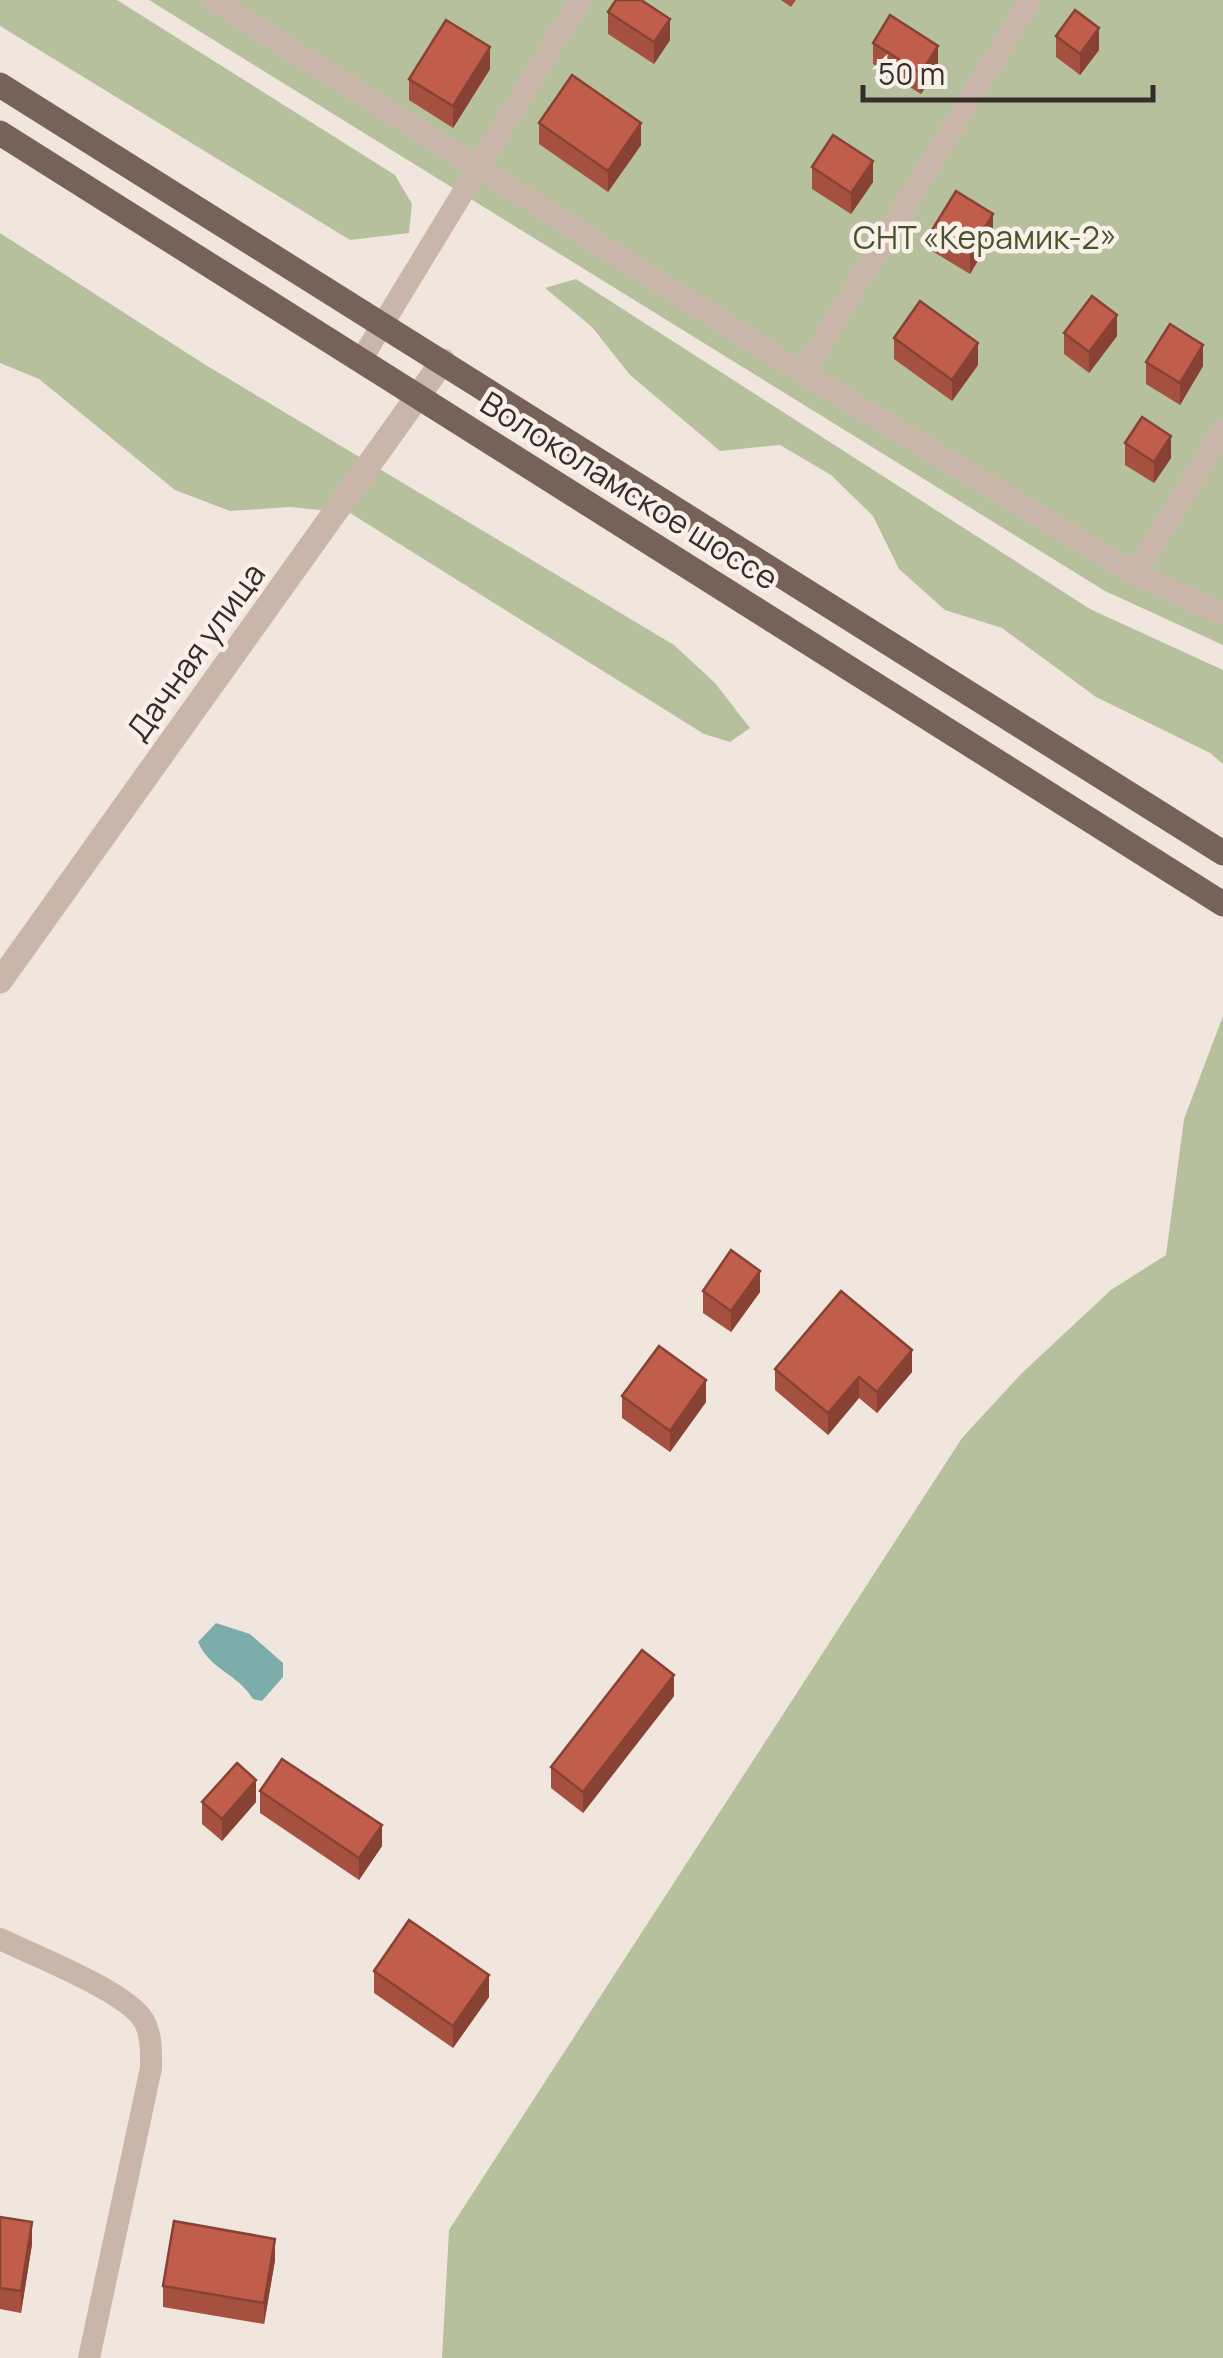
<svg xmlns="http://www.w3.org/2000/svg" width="1223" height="2358" font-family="Manrope,sans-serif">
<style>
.green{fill:#b7c09d}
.water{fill:#7dadab}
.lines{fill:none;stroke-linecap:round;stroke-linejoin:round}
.lane{stroke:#c9b5a9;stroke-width:22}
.street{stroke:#c9b5a9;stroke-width:25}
.primary{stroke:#77625a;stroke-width:25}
.wall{fill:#a65140}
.shaded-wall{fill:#874234}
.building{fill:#c15e4b;stroke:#874234;stroke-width:2.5}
.labels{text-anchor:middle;stroke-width:9;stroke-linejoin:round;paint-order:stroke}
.park-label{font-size:32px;fill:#49532d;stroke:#f9f0e9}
.street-label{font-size:32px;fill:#362c29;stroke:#f9f0e9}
</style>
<rect width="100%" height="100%" fill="#f1e6dd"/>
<g class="green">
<path d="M 0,0 L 117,0 L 395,175 L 412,204 L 409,233 L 350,240 L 0,26 Z"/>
<path d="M 149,0 L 1223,0 L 1223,645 L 1105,591 Z"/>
<path d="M 0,233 L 204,364 L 674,645 L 715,683 L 750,728 L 730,742 L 704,734 L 350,513 L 290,507 L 230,511 L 175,490 L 39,379 L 0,363 Z"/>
<path d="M 576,279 L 1090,609 L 1223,670 L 1223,764 L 1210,753 L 1096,697 L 1002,628 L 945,610 L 899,569 L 873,516 L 831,475 L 780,445 L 720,451 L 630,375 L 592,327 L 545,288 Z"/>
<path d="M 1223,1016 L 1223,2358 L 442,2358 L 449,2230 L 962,1438 L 1022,1373 L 1111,1290 L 1166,1255 L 1184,1119 Z"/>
</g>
<path class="water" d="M 216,1623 L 250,1634 L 283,1663 L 283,1677 L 262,1701 L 253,1699 C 236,1672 211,1671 198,1642 Z"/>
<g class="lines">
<g class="lane">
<path d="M 213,0 L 803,373 L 1135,574 L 1223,614"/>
<path d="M 361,360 L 580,0"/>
<path d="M 803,373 L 1030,0"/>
<path d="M 1135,574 L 1223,430"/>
<path d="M 0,1939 C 33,1955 128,1992 144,2021 C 152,2036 151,2052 151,2068 L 89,2358"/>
</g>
<path class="street" d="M 0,981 L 443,361"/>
<g class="primary">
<path d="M 0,85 L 1223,853"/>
<path d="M 0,133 L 1223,904"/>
</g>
</g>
<g class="wall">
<path d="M 781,0 L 796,0 L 791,7 Z"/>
<path d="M 608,12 L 670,40 L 654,64 L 608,34 Z"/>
<path d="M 1056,36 L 1099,50 L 1080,75 L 1056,57 Z"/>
<path d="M 873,43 L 938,67 L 921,94 L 873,64 Z"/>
<path d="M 490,69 L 453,128 L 409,100 L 409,79 Z"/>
<path d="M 539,123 L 641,145 L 608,192 L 539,144 Z"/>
<path d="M 812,167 L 873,182 L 851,214 L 812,189 Z"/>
<path d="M 932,230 L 993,235 L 970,274 L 932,251 Z"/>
<path d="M 1064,333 L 1117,336 L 1089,373 L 1064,354 Z"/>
<path d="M 894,338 L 978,365 L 952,401 L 894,359 Z"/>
<path d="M 1146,362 L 1203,366 L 1180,405 L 1146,384 Z"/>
<path d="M 1125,443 L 1171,458 L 1154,483 L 1125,465 Z"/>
<path d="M 703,1291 L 760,1292 L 731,1332 L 703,1313 Z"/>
<path d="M 775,1369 L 912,1372 L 877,1413 L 859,1398 L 828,1435 L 775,1390 Z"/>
<path d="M 622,1396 L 706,1402 L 670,1452 L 622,1418 Z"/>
<path d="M 674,1696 L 583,1813 L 551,1788 L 551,1767 Z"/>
<path d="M 260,1791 L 382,1846 L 359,1880 L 260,1813 Z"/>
<path d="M 202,1802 L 256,1802 L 222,1841 L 202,1824 Z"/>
<path d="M 374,1971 L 489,1997 L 453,2048 L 374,1993 Z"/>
<path d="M 0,2217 L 32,2244 L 21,2313 L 0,2309 Z"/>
<path d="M 275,2260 L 264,2324 L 163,2307 L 163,2286 Z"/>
</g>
<g class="shaded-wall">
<path d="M 670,19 L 670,40 L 654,64 L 654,42 Z"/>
<path d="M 1099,28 L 1099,50 L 1080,75 L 1080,54 Z"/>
<path d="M 938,46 L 938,67 L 921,94 L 921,73 Z"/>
<path d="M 490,47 L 490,69 L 453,128 L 453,106 Z"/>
<path d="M 641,123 L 641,145 L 608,192 L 608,171 Z"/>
<path d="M 873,161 L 873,182 L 851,214 L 851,193 Z"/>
<path d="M 993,214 L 993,235 L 970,274 L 970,252 Z"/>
<path d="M 1117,315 L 1117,336 L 1089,373 L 1089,352 Z"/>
<path d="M 978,343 L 978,365 L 952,401 L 952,380 Z"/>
<path d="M 1203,345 L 1203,366 L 1180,405 L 1180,383 Z"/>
<path d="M 1171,436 L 1171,458 L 1154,483 L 1154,462 Z"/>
<path d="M 760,1271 L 760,1292 L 731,1332 L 731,1311 Z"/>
<path d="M 912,1350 L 912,1372 L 877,1413 L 877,1392 Z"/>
<path d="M 859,1377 L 859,1398 L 828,1435 L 828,1413 Z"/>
<path d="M 706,1380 L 706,1402 L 670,1452 L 670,1431 Z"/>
<path d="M 674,1675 L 674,1696 L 583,1813 L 583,1792 Z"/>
<path d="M 256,1780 L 256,1802 L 222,1841 L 222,1819 Z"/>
<path d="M 382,1825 L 382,1846 L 359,1880 L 359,1858 Z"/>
<path d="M 489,1975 L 489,1997 L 453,2048 L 453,2026 Z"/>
<path d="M 32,2222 L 32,2244 L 21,2313 L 21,2291 Z"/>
<path d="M 275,2239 L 275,2260 L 264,2324 L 264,2303 Z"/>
</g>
<g class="building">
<path d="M 616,0 L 641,0 L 670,19 L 654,42 L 608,12 Z"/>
<path d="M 1075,10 L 1099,28 L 1080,54 L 1056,36 Z"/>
<path d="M 890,15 L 938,46 L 921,73 L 873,43 Z"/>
<path d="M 446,20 L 490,47 L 453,106 L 409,79 Z"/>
<path d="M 572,75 L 641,123 L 608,171 L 539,123 Z"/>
<path d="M 833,135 L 873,161 L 851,193 L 812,167 Z"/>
<path d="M 956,191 L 993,214 L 970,252 L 932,230 Z"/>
<path d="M 1092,296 L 1117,315 L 1089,352 L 1064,333 Z"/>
<path d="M 920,301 L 978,343 L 952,380 L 894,338 Z"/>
<path d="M 1170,324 L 1203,345 L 1180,383 L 1146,362 Z"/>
<path d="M 1142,417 L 1171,436 L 1154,462 L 1125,443 Z"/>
<path d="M 731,1250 L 760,1271 L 731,1311 L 703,1291 Z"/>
<path d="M 841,1291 L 912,1350 L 877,1392 L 859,1377 L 828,1413 L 775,1369 Z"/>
<path d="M 659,1346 L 706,1380 L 670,1431 L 622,1396 Z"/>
<path d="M 642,1650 L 674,1675 L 583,1792 L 551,1767 Z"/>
<path d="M 282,1759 L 382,1825 L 359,1858 L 260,1791 Z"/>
<path d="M 237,1763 L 256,1780 L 222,1819 L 202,1802 Z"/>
<path d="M 409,1920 L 489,1975 L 453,2026 L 374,1971 Z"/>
<path d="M 0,2217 L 32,2222 L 21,2291 L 0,2288 Z"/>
<path d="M 174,2221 L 275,2239 L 264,2303 L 163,2286 Z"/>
</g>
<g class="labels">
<g class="park-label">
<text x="985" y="249">СНТ «Керамик-2»</text>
</g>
<g class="street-label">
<text transform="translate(629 491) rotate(32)" y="11">Волоколамское шоссе</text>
<text transform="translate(196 652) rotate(-54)" y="11">Дачная улица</text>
</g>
</g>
<path d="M863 85v15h290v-15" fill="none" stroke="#362c29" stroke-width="5"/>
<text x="878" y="85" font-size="30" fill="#362c29" stroke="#f9f0e9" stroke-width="8" paint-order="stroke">50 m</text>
</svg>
